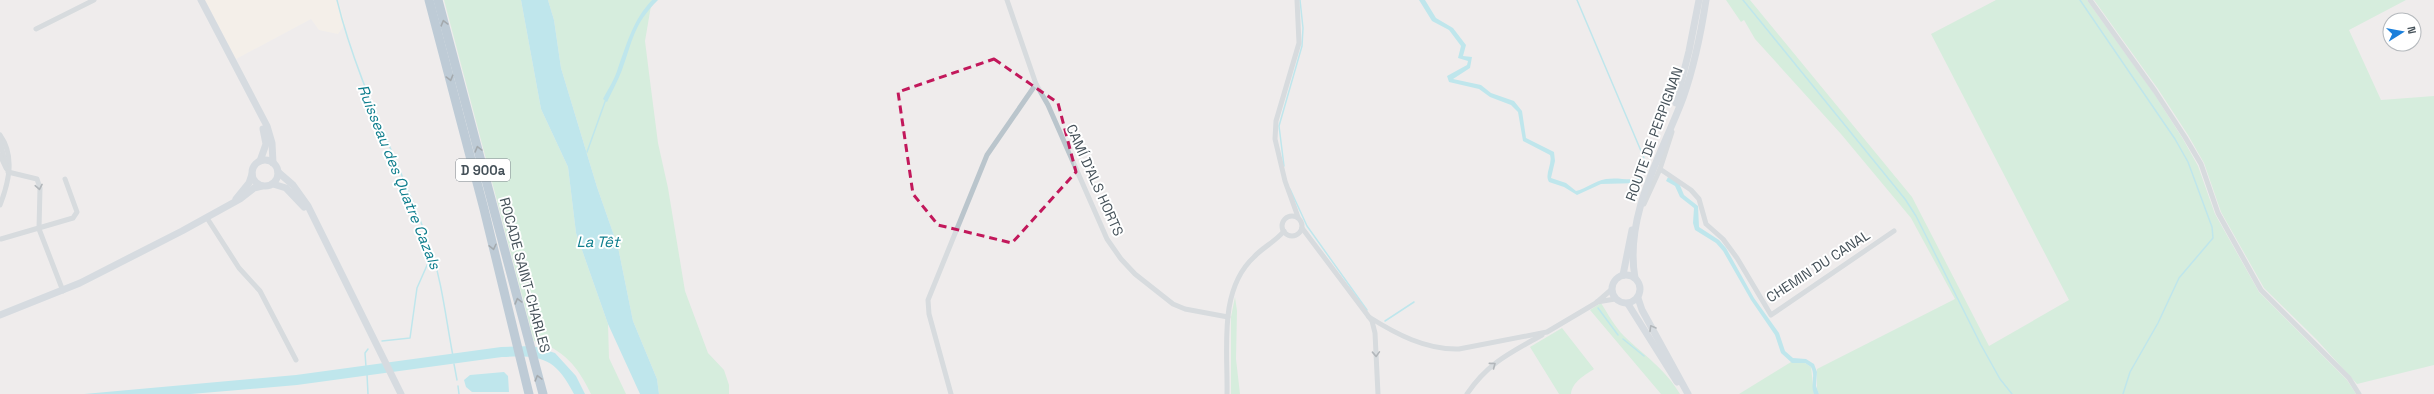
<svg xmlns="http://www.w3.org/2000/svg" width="2434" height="394" font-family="'Space Grotesk',sans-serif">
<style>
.commercial{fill:#fbf2e4}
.green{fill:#b9edc9}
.water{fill:#86deea}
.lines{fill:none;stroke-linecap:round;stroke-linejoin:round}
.stream{stroke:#86deea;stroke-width:1.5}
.street{stroke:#bac5cc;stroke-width:5}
.secondary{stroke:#b9c6d0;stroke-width:7}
.highway{stroke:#83a3bb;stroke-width:9}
.oneway{stroke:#4b5963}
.oneway2{stroke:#68747c}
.oneway3{stroke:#68747d}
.marked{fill:none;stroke:#c2185b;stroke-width:3;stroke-dasharray:8 5;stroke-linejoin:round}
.labels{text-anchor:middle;stroke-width:4;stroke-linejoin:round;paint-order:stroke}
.shield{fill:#fff;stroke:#7d858b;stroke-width:1}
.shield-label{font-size:13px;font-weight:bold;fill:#455159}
.street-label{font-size:14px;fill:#455159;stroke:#fff}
.water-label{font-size:15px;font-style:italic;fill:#0e7e8d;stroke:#fff}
</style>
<rect width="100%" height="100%" fill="#efecec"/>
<path class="commercial" d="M 205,0 L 338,0 L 345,24 L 338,34 L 333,33 L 319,30 L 311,19 L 236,59 Z"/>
<g class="green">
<path d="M 444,0 L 521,0 L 541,109 L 568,167 L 576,233 L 608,324 L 609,358 L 626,394 L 591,394 C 578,367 564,349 534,341 Z"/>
<path d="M 548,0 L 652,0 L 645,41 L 649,73 L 658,143 L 668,188 L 685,291 L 708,353 L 724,370 L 729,385 L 729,394 L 659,394 L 657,379 L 633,321 L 618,247 L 597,187 L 561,68 L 554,20 Z"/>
<path d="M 1726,0 L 1750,0 L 1912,197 L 1989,346 L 2069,300 L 1931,34 L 1996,0 L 2087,0 L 2153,92 L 2183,139 L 2198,166 L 2215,214 L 2259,292 L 2347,380 L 2356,394 L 1819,394 L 1817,389 L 1817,369 L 1955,299 L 1911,218 L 1841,134 L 1755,39 L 1744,20 L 1741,22 Z"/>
<path d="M 2094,0 L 2406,0 L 2349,30 L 2381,100 L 2434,96 L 2434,365 L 2357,384 L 2317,340 L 2264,288 L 2221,212 L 2204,163 L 2188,135 L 2158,89 Z"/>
<path d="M 1235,297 L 1237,311 L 1236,359 L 1240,394 L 1231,394 L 1231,317 Z"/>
<path d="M 1601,303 C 1608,314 1615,327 1624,336 C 1645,356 1665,369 1680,394 L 1661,394 L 1590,310 Z"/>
<path d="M 1562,328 L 1594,369 C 1585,375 1572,382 1571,394 L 1559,394 L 1530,347 Z"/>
<path d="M 1791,362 L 1805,363 L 1811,367 L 1814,394 L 1739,394 Z"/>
</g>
<g class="water">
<path d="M 521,0 L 548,0 L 554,20 L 561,68 L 597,187 L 618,247 L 633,321 L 657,379 L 659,394 L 640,394 L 608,324 L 576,233 L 568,167 L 541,109 Z"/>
<path d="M 652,0 L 658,0 C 633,25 633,40 622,70 C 618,81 612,91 607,102 L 603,99 C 608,89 615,79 618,68 C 627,43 633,20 652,0 Z"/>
<path d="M 1419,0 L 1425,0 L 1436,18 L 1453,28 L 1466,45 L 1463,56 L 1472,57 L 1470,68 L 1453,79 L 1481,85 L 1491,93 L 1514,101 L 1522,111 L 1526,138 L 1554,152 L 1555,161 L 1551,178 L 1566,183 L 1576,191 C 1586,189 1594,181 1606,179 C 1618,177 1629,181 1641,178 L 1640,183 L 1601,184 L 1577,195 L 1564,187 L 1549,182 C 1544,174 1553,164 1550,155 L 1523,141 L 1518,112 L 1511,105 L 1490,97 L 1479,89 L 1449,82 L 1447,76 L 1467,65 L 1468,61 L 1458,58 L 1461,46 L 1449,30 L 1432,21 Z"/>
<path d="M 1668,177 L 1679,183 L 1684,195 L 1698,206 L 1699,227 L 1719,240 L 1726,248 L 1754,298 L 1779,333 L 1785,351 L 1793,358 L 1806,359 L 1814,364 L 1817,372 L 1816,386 L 1819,394 L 1814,394 C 1810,385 1816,376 1811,367 L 1805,363 L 1792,363 L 1781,353 L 1775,335 L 1751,300 L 1723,251 L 1716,243 L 1695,230 L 1693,223 L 1694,208 L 1680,197 L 1675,186 L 1666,181 Z"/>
<path d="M 533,346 L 555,353 L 576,376 L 585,394 L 574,394 C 555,357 541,355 502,357 L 297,385 L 191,394 L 84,394 L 296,375 L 501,347 Z"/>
<path d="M 504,372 L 508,376 L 509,392 L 472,392 L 466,387 L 464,380 L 470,375 Z"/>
</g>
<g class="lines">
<g class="stream">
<path d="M 337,0 C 358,86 400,163 430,246 C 442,281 446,320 453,356"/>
<path d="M 1577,0 L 1644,158"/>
<path d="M 1743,0 L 1905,199 L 1916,216 L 1981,345 L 2000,379 L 2012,394"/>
<path d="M 2080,0 L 2175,139 L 2188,162 L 2212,227 L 2213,238 L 2179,278 L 2158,323 L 2130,372 L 2123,394"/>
<path d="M 587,152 L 606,99"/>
<path d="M 1284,166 L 1279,126 L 1302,46 L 1303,28 L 1300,0"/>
<path d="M 1290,189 L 1307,226 L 1367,310"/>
<path d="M 1598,308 L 1618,335"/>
<path d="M 1385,321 L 1414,302"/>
<path d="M 1623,339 L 1644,356"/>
<path d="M 382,341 L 410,338 L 417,288 L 432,254"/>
<path d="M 454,364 L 457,380"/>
<path d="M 366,367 L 365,353 L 368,349"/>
<path d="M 367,374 L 368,394"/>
<path d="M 458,386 L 459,394"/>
</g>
<g class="street">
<path d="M 1007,0 L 1036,84 L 1048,105 L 1107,239 L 1121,259 L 1135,274 L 1173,304 L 1185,309 L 1228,317"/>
<path d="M 1297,0 L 1299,43 L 1276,121 L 1275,139 L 1285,181 L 1298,217"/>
<path d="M 2090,0 L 2155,91 L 2185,137 L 2201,164 L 2218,213 L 2261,290 L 2349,378 L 2359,394"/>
<path d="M 36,29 L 94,0"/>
<path d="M 0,135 C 15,156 9,182 0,205"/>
<path d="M 0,142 L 7,169"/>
<path d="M 0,155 L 6,168"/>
<path d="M 1660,169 L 1691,190 L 1699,199 L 1706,224 L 1723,239 L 1737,258 L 1771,315 L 1894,231"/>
<path d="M 8,172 L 37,179 L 40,188 L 39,229 L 63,291"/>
<path d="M 1644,204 L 1660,169 L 1672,132"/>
<circle cx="1292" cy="226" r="10"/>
<path d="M 207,218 L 239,268 L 260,291 L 296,360"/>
<path d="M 1302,228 L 1372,321 L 1375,333 L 1378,394"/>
<path d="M 1,239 L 73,218 L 77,212 L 65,179"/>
<path d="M 1597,302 L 1615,299"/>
<path d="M 1369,317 C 1396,334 1426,350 1459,349 L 1547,332 L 1596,303 L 1612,289"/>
<path d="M 951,394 L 929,314 L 928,300 L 987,155 L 1036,84"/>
<path d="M 1227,394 C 1228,350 1218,290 1254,257 C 1263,247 1275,242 1284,231"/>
<path d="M 1467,394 C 1488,363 1510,353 1542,335"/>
</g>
<g class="secondary">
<path d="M 201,0 L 267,126 L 272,143 L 273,163"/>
<path d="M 1676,103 L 1689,51 L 1699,0"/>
<circle cx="265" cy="173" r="13"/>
<path d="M 260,161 L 266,144 L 263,129"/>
<path d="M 278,172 L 293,185 L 308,206 L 401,394"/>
<path d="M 273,184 L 286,188 L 304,207"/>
<path d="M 236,199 L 249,183 L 252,174"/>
<circle cx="1626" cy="289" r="14"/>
<path d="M 1623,275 L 1632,230"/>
<path d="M 1635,278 C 1624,215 1662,154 1683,98 C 1694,67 1701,33 1706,0"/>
<path d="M 1638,298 L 1642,310 L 1688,394"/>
<path d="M 1628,304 L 1677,382"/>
<path d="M 0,315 L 80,283 L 182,231 L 240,199 L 254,188 L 262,186"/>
</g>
<g class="highway">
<path d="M 429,0 L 484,209 L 529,394"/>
<path d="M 438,0 L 543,394"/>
</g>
</g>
<defs><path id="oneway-chevron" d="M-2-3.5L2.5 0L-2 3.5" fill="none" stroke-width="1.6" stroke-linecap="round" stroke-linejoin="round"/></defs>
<g class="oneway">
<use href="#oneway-chevron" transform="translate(444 23) rotate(-105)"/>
<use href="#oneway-chevron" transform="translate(450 78) rotate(75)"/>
<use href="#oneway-chevron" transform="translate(478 149) rotate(-105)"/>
<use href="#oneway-chevron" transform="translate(493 247) rotate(77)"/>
<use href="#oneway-chevron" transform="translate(518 301) rotate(-105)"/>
<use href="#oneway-chevron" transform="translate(538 378) rotate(-105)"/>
</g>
<g class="oneway2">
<use href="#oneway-chevron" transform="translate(39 187) rotate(79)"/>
<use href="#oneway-chevron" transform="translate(1376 354) rotate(88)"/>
<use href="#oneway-chevron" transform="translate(1493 365) rotate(-37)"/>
</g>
<use class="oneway3" href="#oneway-chevron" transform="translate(1652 328) rotate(-120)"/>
<path d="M0 0H2434V394H0ZM 994,59 L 1058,103 L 1076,172 L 1012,243 L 938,225 L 913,194 L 898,92 Z" fill="#efecec" fill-opacity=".55" fill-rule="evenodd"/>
<path class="marked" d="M 994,59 L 1058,103 L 1076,172 L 1012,243 L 938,225 L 913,194 L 898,92 Z"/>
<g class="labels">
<rect class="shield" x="456" y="159" width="54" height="22" rx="3"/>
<g class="shield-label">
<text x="483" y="175">D 900a</text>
</g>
<g class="street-label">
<text transform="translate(1654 134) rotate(-70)" y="5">ROUTE DE PERPIGNAN</text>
<text transform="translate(1095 180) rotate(66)" y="5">CAMÍ D'ALS HORTS</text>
<text transform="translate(1818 266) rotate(-33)" y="5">CHEMIN DU CANAL</text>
<text transform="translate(525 275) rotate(75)" y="5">ROCADE SAINT-CHARLES</text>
</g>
<g class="water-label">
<text transform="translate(399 177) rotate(68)" y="5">Ruisseau des Quatre Cazals</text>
<text x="598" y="247">La Têt</text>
</g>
</g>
<g transform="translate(2402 32) rotate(79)"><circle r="19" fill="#ffffff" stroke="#b5b9bd"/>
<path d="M0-3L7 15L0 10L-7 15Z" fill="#1a7fdb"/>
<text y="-6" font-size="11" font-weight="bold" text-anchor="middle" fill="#455159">N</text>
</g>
</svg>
